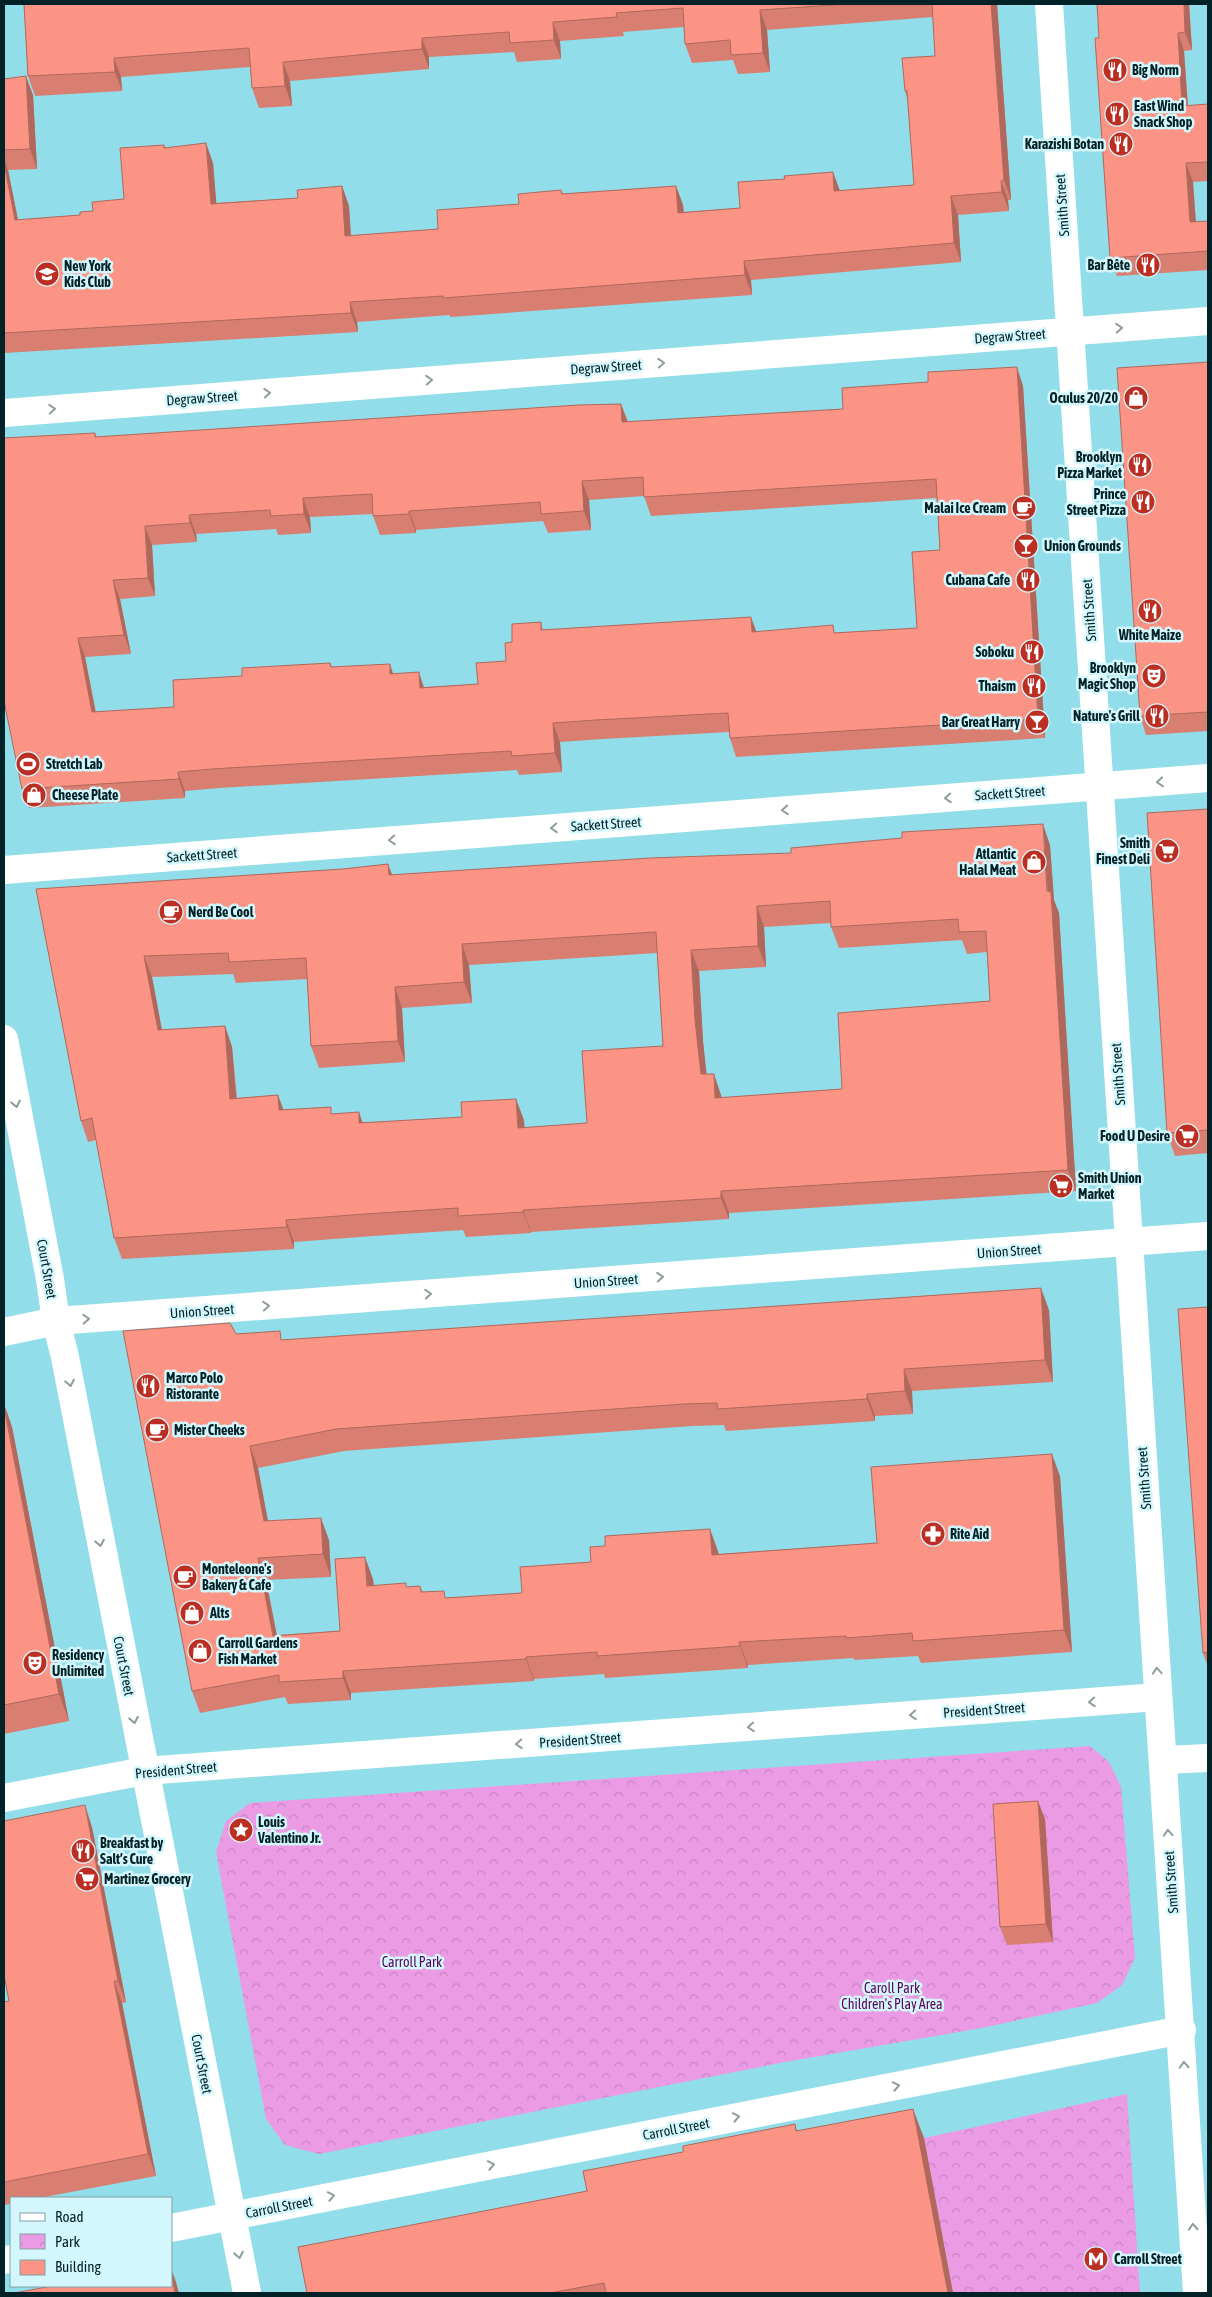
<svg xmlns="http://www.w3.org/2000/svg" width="1212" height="2297" font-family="'Asap Condensed',sans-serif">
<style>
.park{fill:url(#park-crowns)}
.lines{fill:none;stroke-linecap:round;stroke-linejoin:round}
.minor{stroke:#fff;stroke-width:28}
.wall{fill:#d87f72;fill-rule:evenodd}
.shaded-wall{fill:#b0685c}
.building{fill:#fb9484;stroke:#b0685c;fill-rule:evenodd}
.oneway{stroke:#8d9c9e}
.labels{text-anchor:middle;stroke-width:5;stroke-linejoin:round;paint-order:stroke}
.poi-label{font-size:14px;font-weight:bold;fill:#022227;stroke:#d3f7fd;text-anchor:start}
.street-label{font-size:14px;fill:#022227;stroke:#d3f7fd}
.park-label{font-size:14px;fill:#5e045b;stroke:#d3f7fd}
</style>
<defs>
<pattern id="park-crowns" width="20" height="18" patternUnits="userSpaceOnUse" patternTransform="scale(1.25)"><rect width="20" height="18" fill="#eb9be4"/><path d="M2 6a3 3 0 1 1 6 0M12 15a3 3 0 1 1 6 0" fill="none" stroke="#c885c4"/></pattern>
</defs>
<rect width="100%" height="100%" fill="#92ddea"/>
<g class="park">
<path d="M 1090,1746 L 1109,1762 L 1121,1787 L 1135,1958 L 1122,1985 L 1097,2003 L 982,2028 L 785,2062 L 319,2154 L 285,2145 L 266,2119 L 216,1852 L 226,1821 L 250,1803 Z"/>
<path d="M 1127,2094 L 1140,2293 L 953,2293 L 924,2138 Z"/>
</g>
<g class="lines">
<g class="minor">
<path d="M 1049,4 L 1197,2293"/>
<path d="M 4,413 L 1208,321"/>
<path d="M 4,870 L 1208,778"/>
<path d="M 4,1039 L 50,1279 L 56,1321 L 65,1357 L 247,2293"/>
<path d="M 4,1332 L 56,1321 L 1208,1236"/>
<path d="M 1163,1760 L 1208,1758"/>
<path d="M 4,1798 L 144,1771 L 1158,1697"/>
<path d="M 171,2228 L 1182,2030"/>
<path d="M 4,2260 L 11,2259"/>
</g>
</g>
<g class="wall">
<path d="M 24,4 L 997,4 L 1011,200 L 1008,200 L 1009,211 L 958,215 L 961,262 L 751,280 L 752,295 L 450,317 L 450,315 L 357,322 L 358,332 L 4,353 L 4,79 L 33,95 L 37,169 L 8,170 L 18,220 L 80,215 L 124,199 L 164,145 L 165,147 L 213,163 L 216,203 L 298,198 L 342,186 L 349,206 L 351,236 L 438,229 L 519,204 L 561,190 L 563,194 L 676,186 L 683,205 L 684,212 L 740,208 L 839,191 L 914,185 L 908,101 L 905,91 L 935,56 L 933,17 L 767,30 L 770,72 L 738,74 L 733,60 L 692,63 L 685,44 L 684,27 L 623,32 L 624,36 L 560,41 L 561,59 L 517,62 L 514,52 L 429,57 L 429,69 L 290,81 L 292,106 L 259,108 L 252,88 L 250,67 L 121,77 L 122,91 L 35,96 L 28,76 Z"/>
<path d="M 1189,4 L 1192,50 L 1184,51 L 1188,106 L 1208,104 L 1208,181 L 1193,182 L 1196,222 L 1208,221 L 1208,270 L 1117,276 L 1110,258 L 1099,38 Z"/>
<path d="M 1208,362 L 1208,731 L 1146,735 L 1140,716 Z"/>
<path d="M 1023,386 L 1045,738 L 736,757 L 730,738 L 729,732 L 603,739 L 560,742 L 562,772 L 519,775 L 517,770 L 219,788 L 185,791 L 185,798 L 29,808 L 22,789 L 95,433 L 97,437 L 621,404 L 628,422 L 843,409 ZM 644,496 L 651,516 L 937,498 L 940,550 L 917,628 L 836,633 L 543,630 L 541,622 L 512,642 L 506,661 L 478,684 L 424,687 L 393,674 L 332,667 L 330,663 L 242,676 L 174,707 L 96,712 L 85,657 L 131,654 L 120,599 L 155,596 L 152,545 L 197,542 L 196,534 L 276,529 L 278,535 L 311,533 L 310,517 L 373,514 L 373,516 L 380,535 L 416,533 L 416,530 L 543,521 L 548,533 L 591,530 L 589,500 Z"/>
<path d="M 1208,809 L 1208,1153 L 1175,1156 L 1167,1133 Z"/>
<path d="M 1050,845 L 1054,900 L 1059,913 L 1076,1191 L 729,1213 L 729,1219 L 531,1232 L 531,1233 L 466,1237 L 463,1230 L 373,1236 L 294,1242 L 294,1249 L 122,1259 L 114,1238 L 96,1140 L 88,1142 L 81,1121 L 36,889 L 343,869 L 388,864 L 392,875 ZM 831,923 L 831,927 L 839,948 L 962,940 L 967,954 L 987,952 L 990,1001 L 842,1089 L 722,1098 L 721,1095 L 706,1074 L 703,1041 L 699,971 L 766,967 L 764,927 ZM 657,953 L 663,1046 L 587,1123 L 524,1128 L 524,1120 L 362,1122 L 334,1114 L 283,1110 L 278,1095 L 237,1098 L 232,1047 L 225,1026 L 162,1030 L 152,977 L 233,974 L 236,983 L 307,979 L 311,1046 L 319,1068 L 405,1062 L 402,1008 L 472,1003 L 469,965 Z"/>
<path d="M 1208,1307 L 1208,1667 L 1203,1653 Z"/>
<path d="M 1049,1310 L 1053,1382 L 912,1391 L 913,1414 L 875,1416 L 875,1421 L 726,1431 L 724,1425 L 692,1426 L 344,1451 L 258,1468 L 268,1521 L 329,1540 L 331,1577 L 266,1580 L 277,1635 L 340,1631 L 373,1579 L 374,1585 L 407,1587 L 420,1586 L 423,1592 L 447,1598 L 522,1593 L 591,1562 L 718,1551 L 719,1554 L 877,1543 L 1060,1476 L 1072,1652 L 921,1663 L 918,1656 L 854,1660 L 854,1658 L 748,1665 L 748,1668 L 605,1678 L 604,1674 L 534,1679 L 534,1681 L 351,1693 L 351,1700 L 288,1704 L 285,1697 L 200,1713 L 192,1691 L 236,1334 L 283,1340 Z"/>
<path d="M 4,1404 L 12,1427 L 69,1721 L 4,1734 Z"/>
<path d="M 1045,1819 L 1053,1942 L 1007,1945 L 1000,1927 Z"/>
<path d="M 92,1827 L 126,2002 L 122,2003 L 156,2176 L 39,2198 L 11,2198 L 11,2204 L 4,2205 L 4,2002 L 9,2001 Z"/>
<path d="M 795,2124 L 797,2131 L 924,2138 L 953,2293 L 307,2293 L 587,2191 L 683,2152 Z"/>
</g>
<g class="shaded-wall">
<path d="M 991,4 L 997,4 L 1011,200 L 1004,180 Z"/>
<path d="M 1184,4 L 1189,4 L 1192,50 L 1185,32 Z"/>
<path d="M 760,10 L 767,30 L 770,72 L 763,53 Z"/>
<path d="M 553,22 L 560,41 L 561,59 L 554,40 Z"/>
<path d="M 1178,33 L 1184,51 L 1189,124 L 1182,106 Z"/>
<path d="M 422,38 L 429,57 L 429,69 L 422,49 Z"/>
<path d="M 114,58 L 121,77 L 122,91 L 115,72 Z"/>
<path d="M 283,62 L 290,81 L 292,106 L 285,86 Z"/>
<path d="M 26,76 L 33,95 L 37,169 L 30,149 Z"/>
<path d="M 206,143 L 213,163 L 218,223 L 211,204 Z"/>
<path d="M 4,157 L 8,170 L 22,240 L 15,220 L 4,163 Z"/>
<path d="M 1186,163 L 1193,182 L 1197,241 L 1190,222 Z"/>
<path d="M 833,172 L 840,191 L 834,191 Z"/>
<path d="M 1001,181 L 1008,200 L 1009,211 L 1002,192 Z"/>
<path d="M 342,186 L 349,206 L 352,255 L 345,236 Z"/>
<path d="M 676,186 L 683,205 L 685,232 L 678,213 Z"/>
<path d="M 951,196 L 958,215 L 961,262 L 954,243 Z"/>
<path d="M 744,261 L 751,280 L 752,295 L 745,275 Z"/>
<path d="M 350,302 L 357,322 L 358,332 L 351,313 Z"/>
<path d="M 1017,367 L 1023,386 L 1045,738 L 1038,719 Z"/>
<path d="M 621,404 L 628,423 L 622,422 Z"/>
<path d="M 582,481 L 589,500 L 591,530 L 584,511 Z"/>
<path d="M 303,498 L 310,517 L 311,533 L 304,514 Z"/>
<path d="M 409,511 L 416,530 L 416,533 L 409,514 Z"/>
<path d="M 189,515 L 196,534 L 197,542 L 190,523 Z"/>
<path d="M 145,526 L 152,545 L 155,596 L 148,578 Z"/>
<path d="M 113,580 L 120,599 L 131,654 L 124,635 Z"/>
<path d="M 751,617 L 758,636 L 752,632 Z"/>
<path d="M 78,638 L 85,657 L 99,731 L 92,712 Z"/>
<path d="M 390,664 L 396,683 L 390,674 Z"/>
<path d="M 419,672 L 425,691 L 420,688 Z"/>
<path d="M 553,723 L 560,742 L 562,772 L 555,753 Z"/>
<path d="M 178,772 L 185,791 L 185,798 L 179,779 Z"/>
<path d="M 1043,824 L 1050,845 L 1054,900 L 1059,913 L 1076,1191 L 1068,1170 Z"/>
<path d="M 388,864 L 396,885 L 389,875 Z"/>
<path d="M 757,906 L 764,927 L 766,967 L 758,946 Z"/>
<path d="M 462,944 L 469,965 L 472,1003 L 464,982 Z"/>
<path d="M 691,950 L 699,971 L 703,1041 L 709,1096 L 701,1074 L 695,1020 Z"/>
<path d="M 144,956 L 152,977 L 166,1052 L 158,1030 Z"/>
<path d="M 395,987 L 402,1008 L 405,1062 L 398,1041 Z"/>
<path d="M 225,1026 L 232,1047 L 238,1120 L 230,1099 Z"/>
<path d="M 714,1074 L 721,1095 L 723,1119 L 715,1098 Z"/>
<path d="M 278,1095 L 286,1117 L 279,1110 Z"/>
<path d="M 516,1099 L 524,1120 L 526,1149 L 518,1128 Z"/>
<path d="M 359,1112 L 366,1133 L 359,1123 Z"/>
<path d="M 721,1191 L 729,1213 L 729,1219 L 721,1198 Z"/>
<path d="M 523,1210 L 531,1232 L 531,1233 L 523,1212 Z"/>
<path d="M 286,1220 L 294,1242 L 294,1249 L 287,1227 Z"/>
<path d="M 1041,1288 L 1049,1310 L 1053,1382 L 1045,1360 Z"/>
<path d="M 904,1369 L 912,1391 L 913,1414 L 905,1391 Z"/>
<path d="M 867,1394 L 875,1416 L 875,1421 L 867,1399 Z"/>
<path d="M 4,1404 L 12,1427 L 69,1721 L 59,1694 Z"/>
<path d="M 250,1446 L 258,1468 L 272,1543 L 264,1521 Z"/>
<path d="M 1052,1454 L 1060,1476 L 1072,1652 L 1064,1630 Z"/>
<path d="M 321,1518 L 329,1540 L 331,1577 L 323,1554 Z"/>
<path d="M 710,1529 L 718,1551 L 720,1577 L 712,1555 Z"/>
<path d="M 365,1557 L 373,1579 L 375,1608 L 367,1586 Z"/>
<path d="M 258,1558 L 266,1580 L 281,1658 L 273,1636 Z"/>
<path d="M 739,1642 L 748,1665 L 748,1668 L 740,1646 Z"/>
<path d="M 526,1657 L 534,1679 L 534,1681 L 526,1659 Z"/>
<path d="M 343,1671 L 351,1693 L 351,1700 L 343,1678 Z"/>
<path d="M 1038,1801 L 1045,1819 L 1053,1942 L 1046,1924 Z"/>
<path d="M 85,1805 L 92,1827 L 126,2002 L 118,1981 Z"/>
<path d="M 114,1981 L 122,2003 L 156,2176 L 148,2154 Z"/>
<path d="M 913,2109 L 924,2138 L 953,2293 L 948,2293 Z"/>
<path d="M 171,2268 L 176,2282 L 179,2293 L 175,2293 L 171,2273 Z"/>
</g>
<g class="building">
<path d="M 24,4 L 848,4 L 760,10 L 763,53 L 731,55 L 730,40 L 685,44 L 683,8 L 616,13 L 617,17 L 553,22 L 554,40 L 510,43 L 509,32 L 422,38 L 422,49 L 283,62 L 285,86 L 252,88 L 249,48 L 114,58 L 115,72 L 28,76 Z"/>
<path d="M 932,4 L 991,4 L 1004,180 L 1001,181 L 1002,192 L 951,196 L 954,243 L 744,261 L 745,275 L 443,298 L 443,296 L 350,302 L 351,313 L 4,333 L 4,163 L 15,220 L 80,215 L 80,212 L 93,211 L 92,202 L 124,199 L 120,148 L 164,145 L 164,148 L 206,143 L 211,204 L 298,198 L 297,190 L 342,186 L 345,236 L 438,229 L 437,210 L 519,204 L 518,194 L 561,190 L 562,194 L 676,186 L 678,213 L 740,208 L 738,182 L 785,179 L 784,176 L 833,172 L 834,191 L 914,185 L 907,91 L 905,91 L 902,58 L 935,56 Z"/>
<path d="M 1097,4 L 1184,4 L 1185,32 L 1178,33 L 1182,106 L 1208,104 L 1208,162 L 1186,163 L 1190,222 L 1208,221 L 1208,251 L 1110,258 L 1095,38 L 1099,38 Z"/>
<path d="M 26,76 L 30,149 L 4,150 L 4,79 Z"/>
<path d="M 1208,362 L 1208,712 L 1140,716 L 1117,368 Z"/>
<path d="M 1017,367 L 1038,719 L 730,738 L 728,713 L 596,720 L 553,723 L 555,753 L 512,756 L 511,751 L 212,769 L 178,772 L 179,779 L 22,789 L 4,701 L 4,438 L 95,433 L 95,437 L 578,405 L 621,404 L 622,422 L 843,409 L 842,388 L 928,382 L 928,372 ZM 643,477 L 644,497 L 936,479 L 940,550 L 912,552 L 917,628 L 834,633 L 833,625 L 752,632 L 751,617 L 541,630 L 541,622 L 512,624 L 512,642 L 505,643 L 506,661 L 476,663 L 478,684 L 420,688 L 419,672 L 390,674 L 390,664 L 331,667 L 330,663 L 242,668 L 242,676 L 173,680 L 174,707 L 92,712 L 78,638 L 124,635 L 113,580 L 148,578 L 145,526 L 190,523 L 189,515 L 270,510 L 271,516 L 304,514 L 303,498 L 372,494 L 373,516 L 409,514 L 409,511 L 540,502 L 541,514 L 584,511 L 582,481 Z"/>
<path d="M 1208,809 L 1208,1130 L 1167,1133 L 1147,813 Z"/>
<path d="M 1043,824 L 1047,891 L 1051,892 L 1068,1170 L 721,1191 L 721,1198 L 523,1210 L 523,1212 L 458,1216 L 458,1208 L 365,1214 L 286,1220 L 287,1227 L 114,1238 L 92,1118 L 81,1121 L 36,889 L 343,869 L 388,864 L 389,875 L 650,858 L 791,853 L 791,848 L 902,838 L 902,832 ZM 830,901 L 831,927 L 958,919 L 959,932 L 986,931 L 990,1001 L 838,1013 L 842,1089 L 715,1098 L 714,1074 L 701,1074 L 695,1020 L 691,950 L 758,946 L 757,906 ZM 656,932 L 663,1046 L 582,1051 L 587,1123 L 518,1128 L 516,1099 L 461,1102 L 462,1117 L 359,1123 L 359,1112 L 331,1114 L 331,1107 L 279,1110 L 278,1095 L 230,1099 L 225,1026 L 158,1030 L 144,956 L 228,953 L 229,962 L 306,958 L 311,1046 L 398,1041 L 395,987 L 464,982 L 462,944 Z"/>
<path d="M 1041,1288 L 1045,1360 L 904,1369 L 905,1391 L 867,1394 L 867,1399 L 718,1409 L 717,1403 L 684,1404 L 336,1429 L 250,1446 L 264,1521 L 321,1518 L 323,1554 L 258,1558 L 273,1636 L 340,1631 L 335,1559 L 365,1557 L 367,1586 L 406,1583 L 406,1587 L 420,1586 L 421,1592 L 444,1591 L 445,1598 L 522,1593 L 520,1567 L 591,1562 L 590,1547 L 605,1546 L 605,1536 L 710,1529 L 712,1555 L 877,1543 L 871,1467 L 1052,1454 L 1064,1630 L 913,1641 L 912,1633 L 846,1638 L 846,1636 L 739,1642 L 740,1646 L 597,1656 L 597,1652 L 526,1657 L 526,1659 L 343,1671 L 343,1678 L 279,1682 L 279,1675 L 192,1691 L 123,1331 L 230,1323 L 236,1334 L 280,1331 L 281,1340 Z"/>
<path d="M 1208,1307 L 1208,1652 L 1203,1653 L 1178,1309 Z"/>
<path d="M 4,1407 L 59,1694 L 4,1705 Z"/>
<path d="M 1038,1801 L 1046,1924 L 1000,1927 L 993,1804 Z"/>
<path d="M 85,1805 L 118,1981 L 114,1981 L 148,2154 L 4,2182 L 4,2002 L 9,2001 L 4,1975 L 4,1821 Z"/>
<path d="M 913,2109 L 948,2293 L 606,2293 L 604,2283 L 550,2293 L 307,2293 L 298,2247 L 587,2191 L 583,2171 L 683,2152 L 683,2146 L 795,2124 L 796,2131 Z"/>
<path d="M 171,2273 L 175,2293 L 14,2293 L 52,2286 L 171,2286 Z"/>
</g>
<defs><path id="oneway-chevron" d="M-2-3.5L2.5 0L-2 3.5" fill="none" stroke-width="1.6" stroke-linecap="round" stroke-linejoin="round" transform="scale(1.25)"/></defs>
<g class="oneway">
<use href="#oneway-chevron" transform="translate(1119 328) rotate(-4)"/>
<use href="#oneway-chevron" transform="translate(661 363) rotate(-4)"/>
<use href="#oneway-chevron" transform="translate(429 380) rotate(-4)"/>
<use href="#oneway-chevron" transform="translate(267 393) rotate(-4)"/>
<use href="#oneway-chevron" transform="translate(52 409) rotate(-4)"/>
<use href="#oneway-chevron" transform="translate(1160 782) rotate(175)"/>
<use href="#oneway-chevron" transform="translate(948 798) rotate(176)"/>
<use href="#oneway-chevron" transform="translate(785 810) rotate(176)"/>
<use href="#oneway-chevron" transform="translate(554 828) rotate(176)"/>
<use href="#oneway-chevron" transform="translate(392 840) rotate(176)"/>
<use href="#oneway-chevron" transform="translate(16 1104) rotate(79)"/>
<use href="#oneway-chevron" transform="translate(660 1277) rotate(-4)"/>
<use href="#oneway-chevron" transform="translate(428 1294) rotate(-4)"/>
<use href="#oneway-chevron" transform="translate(266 1306) rotate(-4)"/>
<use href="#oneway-chevron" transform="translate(86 1319) rotate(-3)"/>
<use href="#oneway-chevron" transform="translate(70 1383) rotate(79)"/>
<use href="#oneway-chevron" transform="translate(100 1543) rotate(79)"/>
<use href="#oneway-chevron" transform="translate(1157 1671) rotate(-94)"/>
<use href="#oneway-chevron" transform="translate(1092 1702) rotate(176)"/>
<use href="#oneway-chevron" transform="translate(913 1715) rotate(176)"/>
<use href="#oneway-chevron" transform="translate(134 1720) rotate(79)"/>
<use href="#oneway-chevron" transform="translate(751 1727) rotate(176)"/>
<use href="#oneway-chevron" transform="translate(519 1744) rotate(176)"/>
<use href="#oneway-chevron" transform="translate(1168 1833) rotate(-94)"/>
<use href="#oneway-chevron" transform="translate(1184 2065) rotate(-93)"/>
<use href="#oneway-chevron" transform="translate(896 2086) rotate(-11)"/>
<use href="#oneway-chevron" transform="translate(736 2117) rotate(-11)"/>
<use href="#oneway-chevron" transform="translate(491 2165) rotate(-11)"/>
<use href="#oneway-chevron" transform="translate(331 2196) rotate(-11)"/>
<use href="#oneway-chevron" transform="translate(1193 2227) rotate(-93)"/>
<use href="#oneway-chevron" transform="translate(239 2255) rotate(79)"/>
</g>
<defs>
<symbol id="restaurant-disc" viewBox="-11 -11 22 22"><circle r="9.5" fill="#bc2e21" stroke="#d3f7fd"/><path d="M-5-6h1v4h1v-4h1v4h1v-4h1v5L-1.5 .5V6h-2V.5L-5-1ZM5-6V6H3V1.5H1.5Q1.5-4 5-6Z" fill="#fff"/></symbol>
<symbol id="school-disc" viewBox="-11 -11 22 22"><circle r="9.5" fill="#bc2e21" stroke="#d3f7fd"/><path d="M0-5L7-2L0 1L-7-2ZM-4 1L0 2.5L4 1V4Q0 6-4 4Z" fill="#fff"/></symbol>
<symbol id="shop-disc" viewBox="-11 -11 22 22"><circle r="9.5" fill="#bc2e21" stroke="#d3f7fd"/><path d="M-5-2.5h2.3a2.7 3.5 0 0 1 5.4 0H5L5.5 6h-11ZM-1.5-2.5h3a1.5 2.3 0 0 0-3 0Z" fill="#fff"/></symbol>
<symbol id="cafe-disc" viewBox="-11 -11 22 22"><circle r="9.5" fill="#bc2e21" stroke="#d3f7fd"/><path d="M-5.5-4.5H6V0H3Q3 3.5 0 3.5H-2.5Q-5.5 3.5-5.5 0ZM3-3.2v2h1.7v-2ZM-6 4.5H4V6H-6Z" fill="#fff"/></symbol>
<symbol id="bar-disc" viewBox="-11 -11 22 22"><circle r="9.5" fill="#bc2e21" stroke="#d3f7fd"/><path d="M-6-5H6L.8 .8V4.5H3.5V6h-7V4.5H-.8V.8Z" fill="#fff"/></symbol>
<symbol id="theatre-disc" viewBox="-11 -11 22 22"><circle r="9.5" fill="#bc2e21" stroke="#d3f7fd"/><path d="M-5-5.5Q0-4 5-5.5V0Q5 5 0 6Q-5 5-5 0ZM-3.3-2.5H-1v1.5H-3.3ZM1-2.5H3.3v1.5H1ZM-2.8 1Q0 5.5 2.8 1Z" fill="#fff"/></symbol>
<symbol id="stadium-disc" viewBox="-11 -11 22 22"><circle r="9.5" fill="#bc2e21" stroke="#d3f7fd"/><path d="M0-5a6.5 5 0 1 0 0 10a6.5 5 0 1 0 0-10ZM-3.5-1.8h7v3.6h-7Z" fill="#fff"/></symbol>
<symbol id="supermarket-disc" viewBox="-11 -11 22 22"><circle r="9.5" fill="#bc2e21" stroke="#d3f7fd"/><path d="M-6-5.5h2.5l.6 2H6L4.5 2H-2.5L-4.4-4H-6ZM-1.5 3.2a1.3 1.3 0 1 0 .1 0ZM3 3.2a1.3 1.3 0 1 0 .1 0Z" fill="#fff"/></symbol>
<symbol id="pharmacy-disc" viewBox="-11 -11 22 22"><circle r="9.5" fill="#bc2e21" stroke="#d3f7fd"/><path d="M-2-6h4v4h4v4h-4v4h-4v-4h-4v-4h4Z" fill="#fff"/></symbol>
<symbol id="sight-disc" viewBox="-11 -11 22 22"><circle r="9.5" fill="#bc2e21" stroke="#d3f7fd"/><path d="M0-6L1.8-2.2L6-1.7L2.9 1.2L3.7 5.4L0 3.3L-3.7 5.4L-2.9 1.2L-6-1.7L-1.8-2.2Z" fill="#fff"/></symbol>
<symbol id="metro-disc" viewBox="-11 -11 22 22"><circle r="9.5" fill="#bc2e21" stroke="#d3f7fd"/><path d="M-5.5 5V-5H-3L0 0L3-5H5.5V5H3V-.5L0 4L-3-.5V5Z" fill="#fff"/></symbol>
</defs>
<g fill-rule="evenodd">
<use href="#restaurant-disc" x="1101" y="56" width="28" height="28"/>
<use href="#restaurant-disc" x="1103" y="100" width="28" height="28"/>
<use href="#restaurant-disc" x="1107" y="130" width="28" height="28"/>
<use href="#restaurant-disc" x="1134" y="251" width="28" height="28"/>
<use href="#school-disc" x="33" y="260" width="28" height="28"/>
<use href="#shop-disc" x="1122" y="384" width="28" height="28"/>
<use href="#restaurant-disc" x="1126" y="451" width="28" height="28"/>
<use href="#restaurant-disc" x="1129" y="488" width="28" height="28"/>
<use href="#cafe-disc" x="1010" y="494" width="28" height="28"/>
<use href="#bar-disc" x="1012" y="532" width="28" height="28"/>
<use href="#restaurant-disc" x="1014" y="566" width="28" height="28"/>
<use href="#restaurant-disc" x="1136" y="597" width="28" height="28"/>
<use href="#restaurant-disc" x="1018" y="638" width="28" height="28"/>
<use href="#theatre-disc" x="1140" y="662" width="28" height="28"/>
<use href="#restaurant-disc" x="1020" y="672" width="28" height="28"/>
<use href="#restaurant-disc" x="1143" y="702" width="28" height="28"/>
<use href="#bar-disc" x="1023" y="708" width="28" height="28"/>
<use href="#stadium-disc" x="14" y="750" width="28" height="28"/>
<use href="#shop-disc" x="20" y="781" width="28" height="28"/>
<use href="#supermarket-disc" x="1153" y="837" width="28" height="28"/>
<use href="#shop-disc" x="1020" y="848" width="28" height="28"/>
<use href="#cafe-disc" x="157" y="898" width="28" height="28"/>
<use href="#supermarket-disc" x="1173" y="1122" width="28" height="28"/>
<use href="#supermarket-disc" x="1047" y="1172" width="28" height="28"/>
<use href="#restaurant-disc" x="134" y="1372" width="28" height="28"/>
<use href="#cafe-disc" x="143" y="1416" width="28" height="28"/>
<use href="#pharmacy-disc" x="919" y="1520" width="28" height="28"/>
<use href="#cafe-disc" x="171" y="1563" width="28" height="28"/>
<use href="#shop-disc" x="178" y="1599" width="28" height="28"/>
<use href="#shop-disc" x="186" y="1637" width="28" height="28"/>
<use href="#theatre-disc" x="21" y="1649" width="28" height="28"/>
<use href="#sight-disc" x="227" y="1816" width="28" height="28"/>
<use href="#restaurant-disc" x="69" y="1837" width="28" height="28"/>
<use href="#supermarket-disc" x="73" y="1865" width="28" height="28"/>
<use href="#metro-disc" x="1082" y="2245" width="28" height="28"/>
</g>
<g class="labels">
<g class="poi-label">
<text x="1132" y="75">Big Norm</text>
<text x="1134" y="111">East Wind<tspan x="1134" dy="16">Snack Shop</tspan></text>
<text x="1104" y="149" text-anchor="end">Karazishi Botan</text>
<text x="1130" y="270" text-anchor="end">Bar Bête</text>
<text x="64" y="271">New York<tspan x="64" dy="16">Kids Club</tspan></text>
<text x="1118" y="403" text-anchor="end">Oculus 20/20</text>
<text x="1122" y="462" text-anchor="end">Brooklyn<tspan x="1122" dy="16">Pizza Market</tspan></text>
<text x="1126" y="499" text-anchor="end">Prince<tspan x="1126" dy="16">Street Pizza</tspan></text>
<text x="1006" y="513" text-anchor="end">Malai Ice Cream</text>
<text x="1044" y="551">Union Grounds</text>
<text x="1010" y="585" text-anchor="end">Cubana Cafe</text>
<text x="1150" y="640" text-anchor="middle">White Maize</text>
<text x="1014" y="657" text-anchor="end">Soboku</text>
<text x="1136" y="673" text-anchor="end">Brooklyn<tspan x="1136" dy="16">Magic Shop</tspan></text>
<text x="1016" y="691" text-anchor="end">Thaism</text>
<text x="1140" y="721" text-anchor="end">Nature's Grill</text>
<text x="1020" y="727" text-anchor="end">Bar Great Harry</text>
<text x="46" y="769">Stretch Lab</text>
<text x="52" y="800">Cheese Plate</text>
<text x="1150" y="848" text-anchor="end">Smith<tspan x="1150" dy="16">Finest Deli</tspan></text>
<text x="1016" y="859" text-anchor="end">Atlantic<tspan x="1016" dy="16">Halal Meat</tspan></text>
<text x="188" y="917">Nerd Be Cool</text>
<text x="1170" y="1141" text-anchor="end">Food U Desire</text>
<text x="1078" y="1183">Smith Union<tspan x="1078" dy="16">Market</tspan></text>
<text x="166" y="1383">Marco Polo<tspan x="166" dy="16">Ristorante</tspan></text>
<text x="174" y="1435">Mister Cheeks</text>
<text x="950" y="1539">Rite Aid</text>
<text x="202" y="1574">Monteleone's<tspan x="202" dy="16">Bakery &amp; Cafe</tspan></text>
<text x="210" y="1618">Alts</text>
<text x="218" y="1648">Carroll Gardens<tspan x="218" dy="16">Fish Market</tspan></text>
<text x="52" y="1660">Residency<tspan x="52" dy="16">Unlimited</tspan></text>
<text x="258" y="1827">Louis<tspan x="258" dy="16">Valentino Jr.</tspan></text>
<text x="100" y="1848">Breakfast by<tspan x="100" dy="16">Salt’s Cure</tspan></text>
<text x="104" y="1884">Martinez Grocery</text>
<text x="1114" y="2264">Carroll Street</text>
</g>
<g class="street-label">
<text transform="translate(1062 205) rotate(-94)" y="5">Smith Street</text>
<text transform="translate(1010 336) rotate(-4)" y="5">Degraw Street</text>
<text transform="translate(606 367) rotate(-4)" y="5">Degraw Street</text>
<text transform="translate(202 398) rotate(-4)" y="5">Degraw Street</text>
<text transform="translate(1089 610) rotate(-94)" y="5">Smith Street</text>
<text transform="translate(1010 793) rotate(-4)" y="5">Sackett Street</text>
<text transform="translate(606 824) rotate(-4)" y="5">Sackett Street</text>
<text transform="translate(202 855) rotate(-4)" y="5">Sackett Street</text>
<text transform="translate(1118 1074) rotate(-94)" y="5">Smith Street</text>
<text transform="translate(1009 1251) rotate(-4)" y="5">Union Street</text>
<text transform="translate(47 1269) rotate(80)" y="5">Court Street</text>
<text transform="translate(606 1281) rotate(-4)" y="5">Union Street</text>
<text transform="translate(202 1311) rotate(-4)" y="5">Union Street</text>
<text transform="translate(1144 1478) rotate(-94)" y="5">Smith Street</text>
<text transform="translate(124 1666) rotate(79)" y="5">Court Street</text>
<text transform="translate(984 1710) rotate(-4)" y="5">President Street</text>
<text transform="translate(580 1740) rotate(-4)" y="5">President Street</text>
<text transform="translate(176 1770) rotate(-5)" y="5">President Street</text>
<text transform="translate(1171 1882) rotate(-94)" y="5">Smith Street</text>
<text transform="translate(202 2064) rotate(79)" y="5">Court Street</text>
<text transform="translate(676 2129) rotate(-11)" y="5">Carroll Street</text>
<text transform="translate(279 2207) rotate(-11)" y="5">Carroll Street</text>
</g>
<g class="park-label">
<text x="412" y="1967">Carroll Park</text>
<text x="892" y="1993">Caroll Park<tspan x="892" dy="16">Children's Play Area</tspan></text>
</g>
</g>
<rect width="1212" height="2297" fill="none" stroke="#022227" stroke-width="10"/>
<rect x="10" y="2197" width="162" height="90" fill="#d3f7fd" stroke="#7fa2a7"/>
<rect x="20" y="2213" width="25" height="8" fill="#ffffff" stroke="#7fa2a7"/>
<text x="55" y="2222" font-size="15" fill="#022227">Road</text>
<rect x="20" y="2234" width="25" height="15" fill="url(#park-crowns)" stroke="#7fa2a7"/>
<text x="55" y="2247" font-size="15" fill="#022227">Park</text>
<rect x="20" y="2260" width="25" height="15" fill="#fb9484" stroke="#7fa2a7"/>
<text x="55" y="2272" font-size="15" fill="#022227">Building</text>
</svg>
